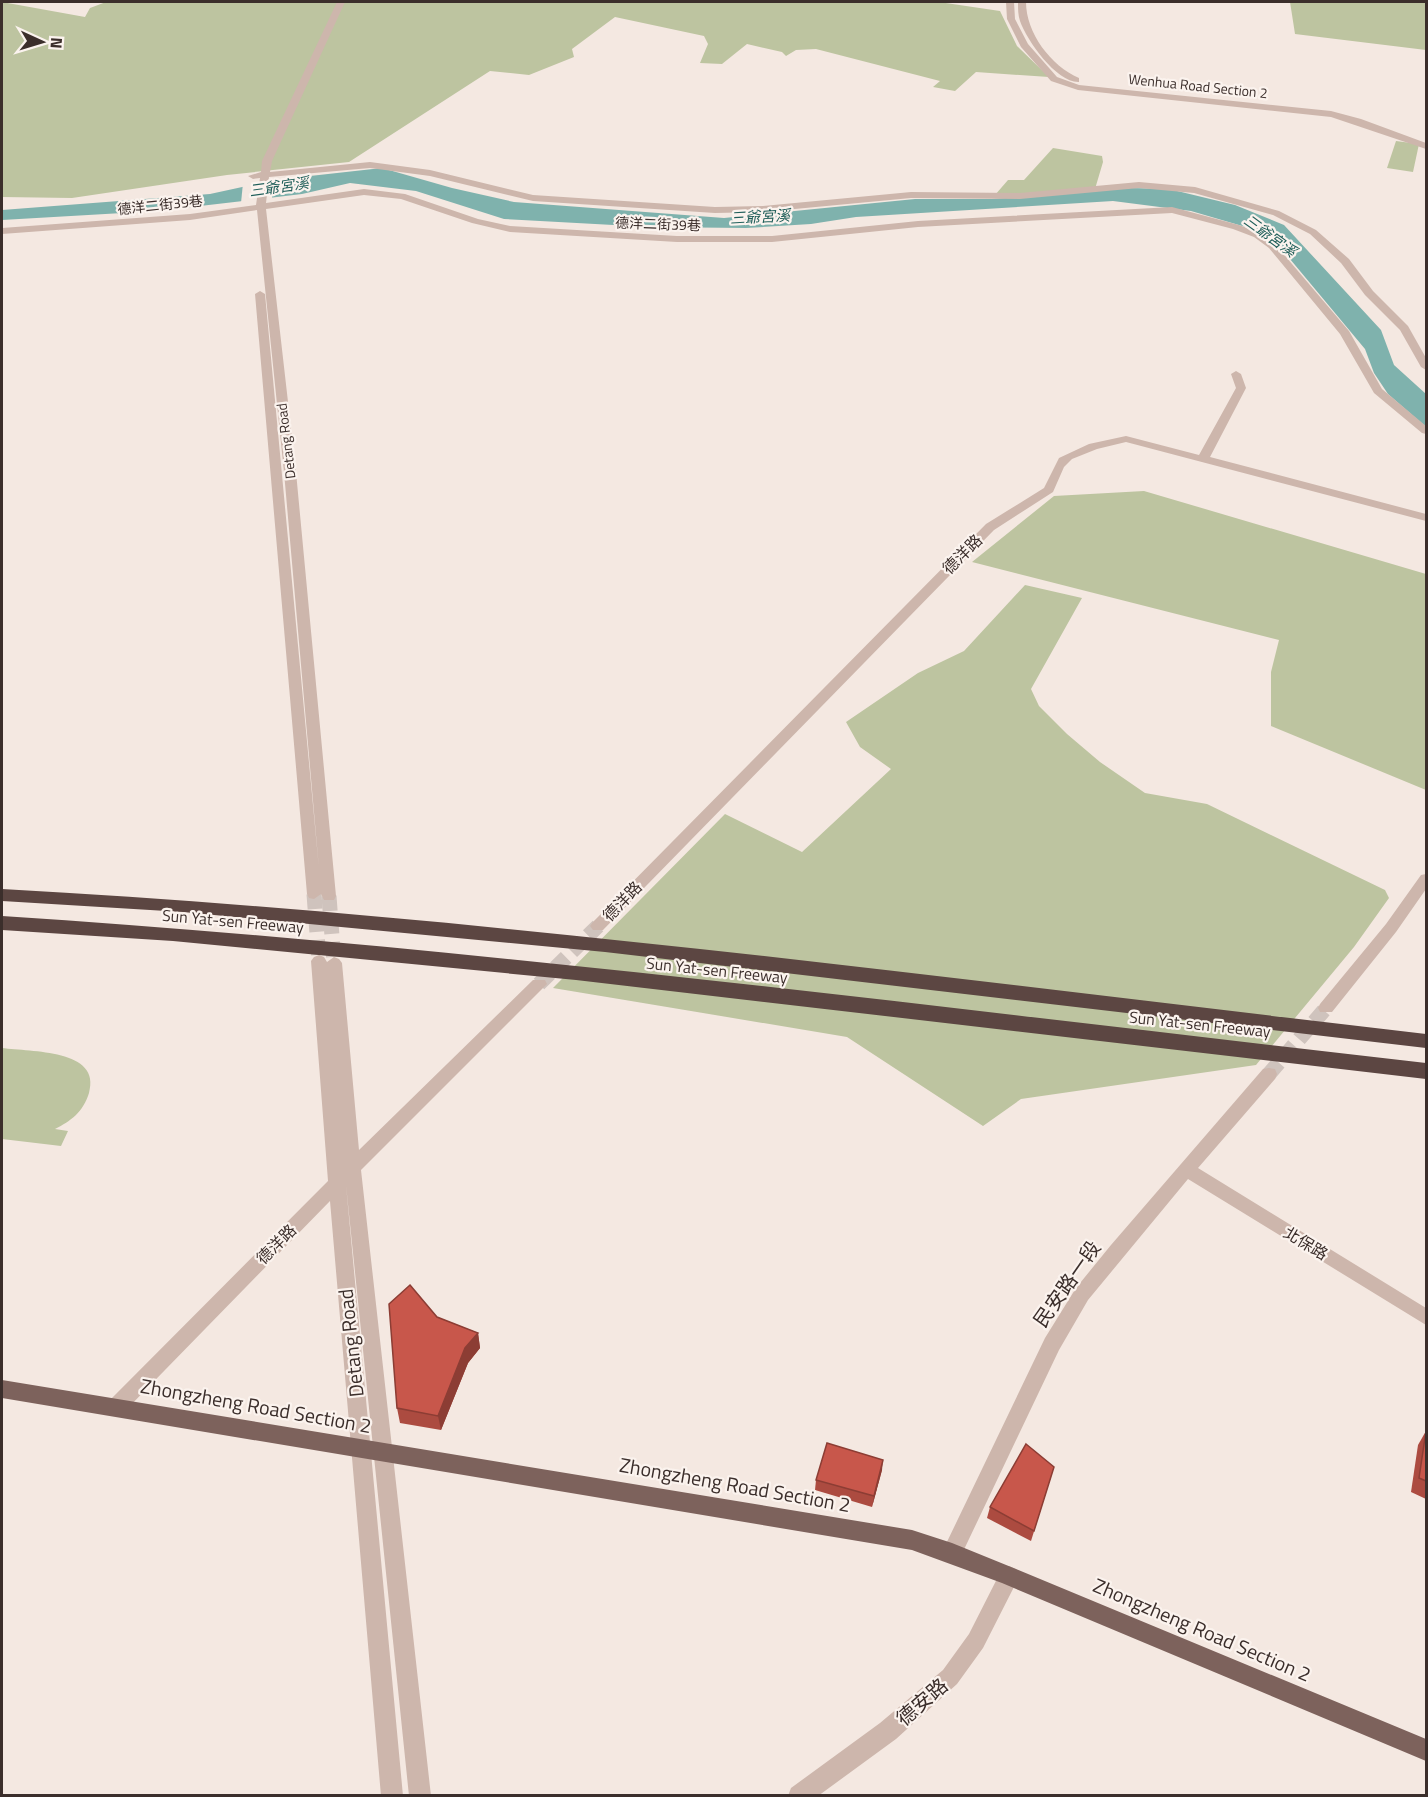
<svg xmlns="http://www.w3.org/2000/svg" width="1428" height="1797" font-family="'Titillium Web','Noto Sans TC',sans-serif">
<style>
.green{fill:#bdc4a0}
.water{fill:#7fb2ad}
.pier{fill:#f4e8e1}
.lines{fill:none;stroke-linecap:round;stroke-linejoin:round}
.minor-tunnel{stroke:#cfc3bd;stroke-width:15;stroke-dasharray:15 8;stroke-linecap:butt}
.minor{fill:#cdb6ac;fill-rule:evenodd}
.major{fill:#7d625c;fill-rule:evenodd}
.highway{fill:#5c4642;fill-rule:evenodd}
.wall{fill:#ac4b40}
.shaded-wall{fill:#8c3d34}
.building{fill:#c8574b;stroke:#8c3d34;stroke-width:1.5}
.labels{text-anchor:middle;stroke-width:4.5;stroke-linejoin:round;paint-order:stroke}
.far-street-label{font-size:14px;fill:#3b2e2b;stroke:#fbf3ee}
.far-water-label{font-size:15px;font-style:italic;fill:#1f5e59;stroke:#fbf3ee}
.street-label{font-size:16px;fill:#3b2e2b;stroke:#fbf3ee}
.near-street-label{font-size:20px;fill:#3b2e2b;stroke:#fbf3ee}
</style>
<rect width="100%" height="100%" fill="#f4e8e1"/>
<g class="green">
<path d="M 2,2 L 85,17 L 90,8 L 106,2 L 939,2 L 1000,11 L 1017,46 L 1049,77 L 976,72 L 955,91 L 933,87 L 940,81 L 816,49 L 796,50 L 786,56 L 782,52 L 747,44 L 722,64 L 700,63 L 708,44 L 704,36 L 615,17 L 572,49 L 574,57 L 529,75 L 490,71 L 349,162 L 227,175 L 72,198 L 2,197 Z"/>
<path d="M 1290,2 L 1426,2 L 1426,50 L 1295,34 Z"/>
<path d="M 1396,141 L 1419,144 L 1413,172 L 1387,168 Z"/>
<path d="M 1053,148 L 1102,156 L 1103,162 L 1095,189 L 995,195 L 1008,180 L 1024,180 Z"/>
<path d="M 1144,491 L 1426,574 L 1426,790 L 1271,726 L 1271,672 L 1279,640 L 972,562 L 1054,496 Z"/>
<path d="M 1025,585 L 1082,598 L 1031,689 L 1039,706 L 1067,734 L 1100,762 L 1145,793 L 1207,804 L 1385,890 L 1389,898 L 1354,947 L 1256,1065 L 1021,1099 L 983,1126 L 847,1037 L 553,988 L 725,814 L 802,852 L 891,769 L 860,747 L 846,722 L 918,673 L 964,651 Z"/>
<path d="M 2,1048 C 31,1052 102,1049 89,1093 C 83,1112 71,1121 55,1129 L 68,1131 L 61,1146 L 2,1139 Z"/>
</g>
<path class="water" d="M 382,168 L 452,188 L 514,202 L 724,218 L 915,199 L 992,199 L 1131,188 L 1169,189 L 1235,205 L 1284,225 L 1381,330 L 1394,365 L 1426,394 L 1426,427 L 1388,394 L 1374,373 L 1365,349 L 1280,247 L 1256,230 L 1191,211 L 1113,201 L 856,217 L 811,224 L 746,228 L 650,227 L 504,219 L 416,191 L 350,183 L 302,194 L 157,211 L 2,220 L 2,210 L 210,194 L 274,180 Z"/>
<path class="pier" d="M 273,177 L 272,200 L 241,203 L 243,183 Z"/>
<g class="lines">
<g class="minor-tunnel">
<path d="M 314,894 L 319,960"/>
<path d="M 329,896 L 334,963"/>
<path d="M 539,984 L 598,926"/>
<path d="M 1269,1074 L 1326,1008"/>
</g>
<g class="minor">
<path d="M 337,2 L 345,2 L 272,161 L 270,172 L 370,162 L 430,170 L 533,195 L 715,207 L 763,206 L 911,192 L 1020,193 L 1139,182 L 1195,187 L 1279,211 L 1316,230 L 1349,259 L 1373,291 L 1408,326 L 1426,358 L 1426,370 L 1421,367 L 1400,330 L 1365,295 L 1341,263 L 1310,234 L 1273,215 L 1194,193 L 1139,188 L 1020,199 L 911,198 L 763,212 L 715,213 L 533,201 L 430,176 L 370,168 L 269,177 L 266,203 L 364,189 L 405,194 L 478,219 L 510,226 L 677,236 L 772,236 L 918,221 L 1172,207 L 1239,225 L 1260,233 L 1275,244 L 1349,331 L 1382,389 L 1426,426 L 1426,434 L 1422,433 L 1374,393 L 1340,334 L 1269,248 L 1254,237 L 1233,229 L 1172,213 L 918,227 L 772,242 L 677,242 L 510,232 L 472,223 L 401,199 L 364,195 L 266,209 L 296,472 L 336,896 L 334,900 L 324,900 L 321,894 L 314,899 L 309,898 L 307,894 L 255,294 L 260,291 L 265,294 L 319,869 L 284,472 L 257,210 L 190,220 L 2,234 L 2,228 L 190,214 L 256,205 L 260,178 L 253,179 L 248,176 L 261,172 L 262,161 Z"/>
<path d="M 1006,2 L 1014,2 L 1015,19 L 1028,44 L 1057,77 L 1079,85 L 1331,111 L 1361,119 L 1426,143 L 1426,149 L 1331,117 L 1078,90 L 1051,81 L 1021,47 L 1007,19 Z"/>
<path d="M 1018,2 L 1026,2 C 1026,33 1051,66 1079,78 L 1079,82 C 1057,83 1027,41 1020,21 C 1018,15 1018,9 1018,2 Z"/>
<path d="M 1236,371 L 1241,374 L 1246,388 L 1210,457 L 1426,514 L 1426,521 L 1126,442 L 1097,449 L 1072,459 L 1064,467 L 1053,492 L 994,530 L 603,930 L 593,930 L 590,926 L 593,922 L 986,524 L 1044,488 L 1059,458 L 1089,444 L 1126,436 L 1199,455 L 1236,388 L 1231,374 Z"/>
<path d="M 1426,874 L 1426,889 L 1396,932 L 1332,1012 L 1320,1012 L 1318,1008 L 1320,1004 L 1386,924 L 1421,875 Z"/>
<path d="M 319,955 L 324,957 L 327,962 L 334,957 L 339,959 L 342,963 L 359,1150 L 533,980 L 545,980 L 547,984 L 361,1170 L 431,1796 L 409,1796 L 346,1185 L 403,1796 L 381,1796 L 330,1201 L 124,1412 L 117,1415 L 110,1412 L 107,1406 L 110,1400 L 328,1181 L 311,961 L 314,957 Z"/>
<path d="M 1269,1068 L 1275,1069 L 1277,1074 L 1275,1079 L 1198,1168 L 1426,1308 L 1426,1325 L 1188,1179 L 1088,1300 L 1059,1350 L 959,1560 L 952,1563 L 945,1560 L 942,1553 L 945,1546 L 1045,1338 L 1076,1288 L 1111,1245 L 1263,1069 Z"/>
<path d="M 1009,1566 L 1016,1569 L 1019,1576 L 1016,1583 L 983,1648 L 957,1684 L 896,1739 L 818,1796 L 788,1796 L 791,1788 L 880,1723 L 943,1670 L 969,1634 L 1002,1569 Z"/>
</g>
<path class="major" d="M 2,1380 L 912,1530 L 952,1543 L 1016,1569 L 1426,1739 L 1426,1761 L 1002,1583 L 912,1550 L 2,1398 Z"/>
<g class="highway">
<path d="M 2,889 C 478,915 952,979 1426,1034 L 1426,1048 L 605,952 L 183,912 L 2,901 Z"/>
<path d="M 2,916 C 478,947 952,1009 1426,1063 L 1426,1079 L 576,980 L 173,941 L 2,930 Z"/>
</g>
</g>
<g class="wall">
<path d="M 437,1317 L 478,1333 L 480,1348 L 468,1363 L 441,1430 L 400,1423 L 397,1408 Z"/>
<path d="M 1426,1431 L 1426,1499 L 1411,1492 L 1418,1445 Z"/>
<path d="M 1054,1467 L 1031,1541 L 987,1518 L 990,1507 Z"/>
<path d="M 882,1470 L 872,1507 L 815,1490 L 816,1480 Z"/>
</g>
<g class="shaded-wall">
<path d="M 478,1333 L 480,1348 L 468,1363 L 441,1430 L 438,1416 L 465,1348 Z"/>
<path d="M 883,1460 L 882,1470 L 872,1507 L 874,1496 Z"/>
</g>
<g class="building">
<path d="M 410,1285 L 437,1317 L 478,1333 L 465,1348 L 438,1416 L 397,1408 L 389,1304 Z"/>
<path d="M 1426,1431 L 1426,1481 L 1419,1478 Z"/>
<path d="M 827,1443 L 883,1460 L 874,1496 L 816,1480 Z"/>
<path d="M 1026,1444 L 1054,1467 L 1034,1531 L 990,1507 Z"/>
</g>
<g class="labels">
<g class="far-street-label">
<text transform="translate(1198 86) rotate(6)" y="5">Wenhua Road Section 2</text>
<text transform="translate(160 205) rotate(-6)" y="5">德洋二街39巷</text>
<text transform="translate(658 224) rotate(2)" y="5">德洋二街39巷</text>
<text transform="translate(286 441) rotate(-97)" y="5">Detang Road</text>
</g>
<g class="far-water-label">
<text transform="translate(279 187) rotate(-8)" y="5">三爺宮溪</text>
<text transform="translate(760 217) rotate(-3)" y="5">三爺宮溪</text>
<text transform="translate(1270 236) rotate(36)" y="5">三爺宮溪</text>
</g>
<g class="street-label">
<text transform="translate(962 554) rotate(-45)" y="6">德洋路</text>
<text transform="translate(622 901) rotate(-46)" y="6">德洋路</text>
<text transform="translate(233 921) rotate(5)" y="6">Sun Yat-sen Freeway</text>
<text transform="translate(717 970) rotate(6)" y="6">Sun Yat-sen Freeway</text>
<text transform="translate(1200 1024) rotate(6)" y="6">Sun Yat-sen Freeway</text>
<text transform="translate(1306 1243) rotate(31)" y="6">北保路</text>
<text transform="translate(276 1244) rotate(-45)" y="6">德洋路</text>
</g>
<g class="near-street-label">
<text transform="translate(1067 1284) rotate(-55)" y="7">民安路一段</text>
<text transform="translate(351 1343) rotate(-96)" y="7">Detang Road</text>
<text transform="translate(256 1406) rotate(10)" y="7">Zhongzheng Road Section 2</text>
<text transform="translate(735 1485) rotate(10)" y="7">Zhongzheng Road Section 2</text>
<text transform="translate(1202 1630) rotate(23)" y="7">Zhongzheng Road Section 2</text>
<text transform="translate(922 1702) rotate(-41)" y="7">德安路</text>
</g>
</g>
<rect width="1428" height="1797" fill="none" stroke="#3b2e2b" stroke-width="6"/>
<g transform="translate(42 42) rotate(94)" stroke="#fbf3ee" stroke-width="4.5" paint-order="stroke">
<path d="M0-4.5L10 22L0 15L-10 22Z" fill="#3b2e2b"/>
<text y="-9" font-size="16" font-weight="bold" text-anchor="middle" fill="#3b2e2b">N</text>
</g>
</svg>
